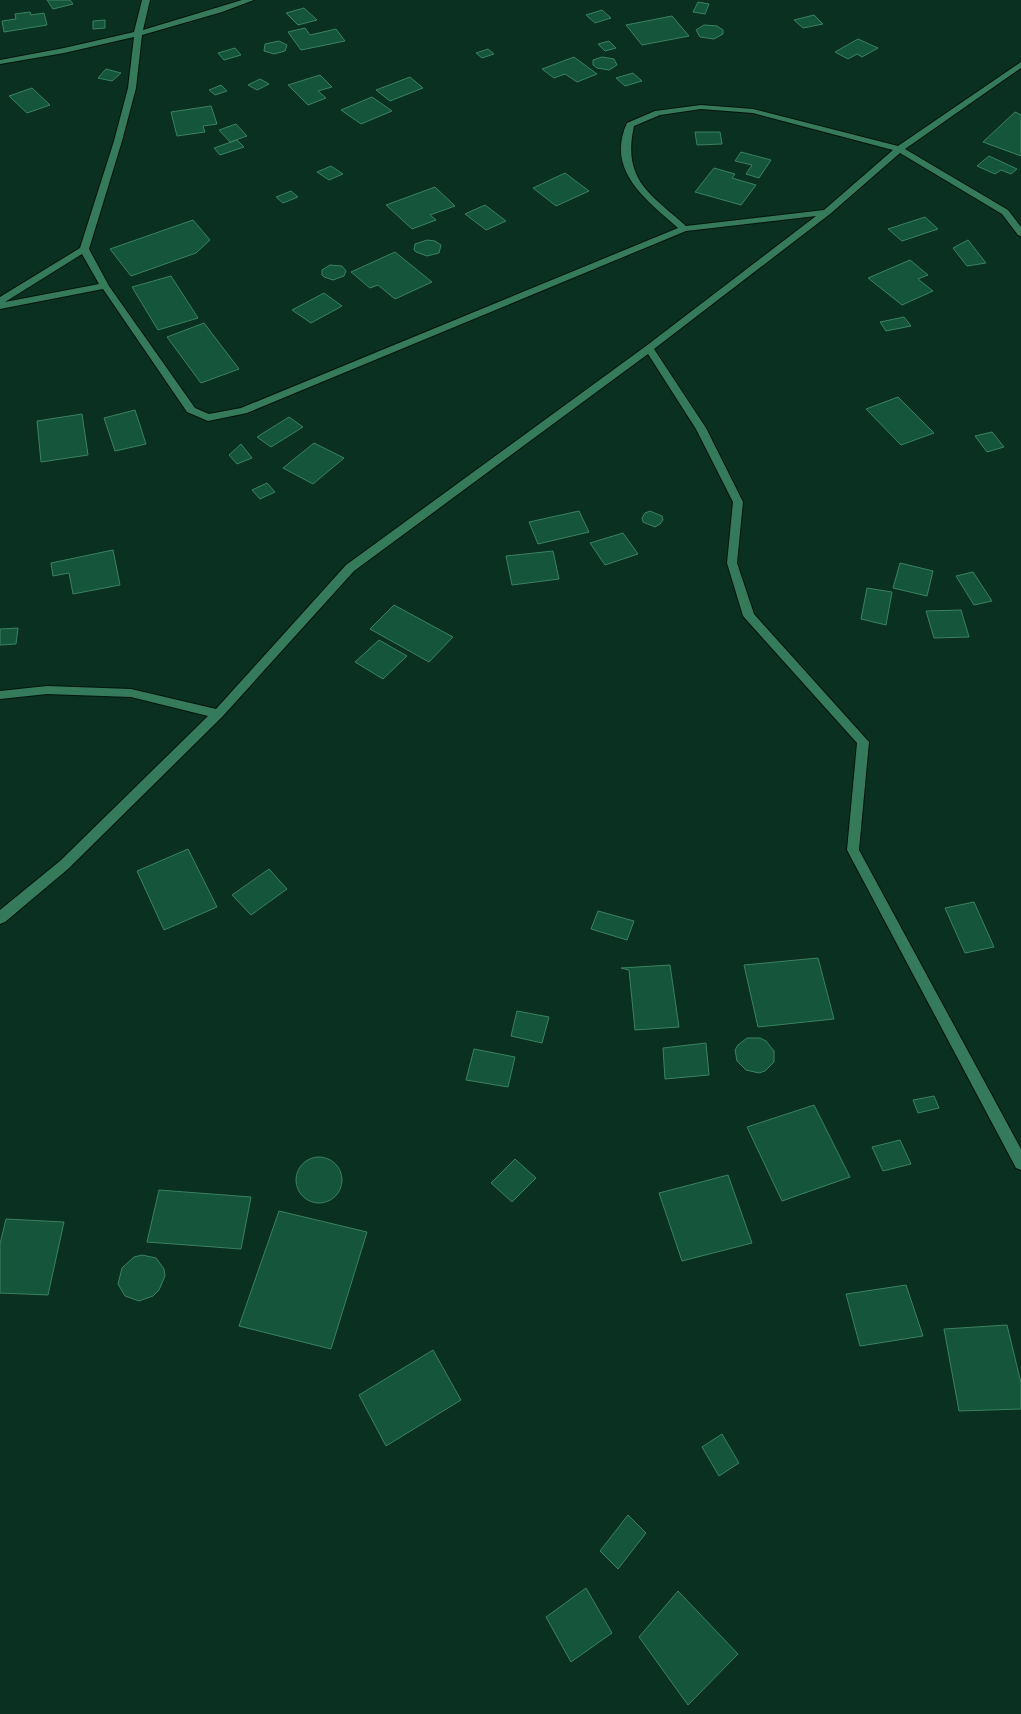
<svg xmlns="http://www.w3.org/2000/svg" width="1021" height="1714" font-family="'Titillium Web',sans-serif">
<style>
.building{fill:#15553b;stroke:#3c8161}
.lines{fill:none;stroke-linecap:round;stroke-linejoin:round}
.street-casing{stroke:#02150c;stroke-width:2}
.street{fill:#357a5b;fill-rule:evenodd}
</style>
<rect width="100%" height="100%" fill="#093020"/>
<g class="building">
<path d="M 47,0 L 70,0 L 73,4 L 53,9 Z"/>
<path d="M 698,2 L 709,4 L 705,14 L 693,12 Z"/>
<path d="M 304,8 L 317,20 L 298,25 L 286,13 Z"/>
<path d="M 602,10 L 611,18 L 595,23 L 586,15 Z"/>
<path d="M 30,12 L 31,15 L 44,13 L 47,25 L 4,32 L 2,21 L 16,19 L 15,14 Z"/>
<path d="M 814,15 L 823,24 L 803,28 L 794,20 Z"/>
<path d="M 672,16 L 689,36 L 642,45 L 626,25 Z"/>
<path d="M 105,20 L 105,28 L 93,29 L 93,21 Z"/>
<path d="M 704,25 L 717,26 L 723,30 L 723,34 L 714,39 L 700,37 L 696,30 Z"/>
<path d="M 305,28 L 310,35 L 336,29 L 345,41 L 301,50 L 288,32 Z"/>
<path d="M 858,39 L 878,48 L 862,57 L 857,54 L 848,59 L 835,52 Z"/>
<path d="M 279,41 L 287,45 L 285,51 L 274,54 L 264,51 L 265,44 Z"/>
<path d="M 609,41 L 616,48 L 605,51 L 598,44 Z"/>
<path d="M 235,48 L 241,55 L 224,60 L 218,53 Z"/>
<path d="M 488,49 L 494,54 L 482,58 L 476,53 Z"/>
<path d="M 574,57 L 597,74 L 577,82 L 565,74 L 554,78 L 542,69 Z"/>
<path d="M 602,57 L 614,59 L 617,65 L 609,70 L 597,68 L 593,65 L 593,60 Z"/>
<path d="M 106,69 L 121,73 L 112,81 L 98,78 Z"/>
<path d="M 633,73 L 642,81 L 625,86 L 616,78 Z"/>
<path d="M 320,75 L 332,87 L 318,91 L 326,98 L 308,105 L 288,85 Z"/>
<path d="M 410,77 L 423,88 L 390,101 L 376,90 Z"/>
<path d="M 260,79 L 269,84 L 257,90 L 248,85 Z"/>
<path d="M 221,85 L 227,91 L 215,95 L 209,90 Z"/>
<path d="M 32,88 L 50,105 L 27,113 L 9,96 Z"/>
<path d="M 372,97 L 392,111 L 361,124 L 341,110 Z"/>
<path d="M 211,106 L 217,124 L 203,126 L 205,132 L 177,136 L 171,112 Z"/>
<path d="M 1015,112 L 1021,115 L 1021,156 L 983,142 Z"/>
<path d="M 236,124 L 247,136 L 230,142 L 219,130 Z"/>
<path d="M 695,132 L 720,132 L 722,144 L 697,145 Z"/>
<path d="M 237,140 L 244,147 L 220,155 L 214,148 Z"/>
<path d="M 741,152 L 771,160 L 759,178 L 746,174 L 752,165 L 735,161 Z"/>
<path d="M 989,156 L 1017,169 L 1011,174 L 1001,170 L 995,174 L 977,166 Z"/>
<path d="M 331,166 L 343,174 L 329,180 L 317,172 Z"/>
<path d="M 714,168 L 735,174 L 732,178 L 756,185 L 741,205 L 695,192 Z"/>
<path d="M 565,173 L 589,191 L 556,206 L 533,188 Z"/>
<path d="M 435,187 L 455,206 L 430,215 L 436,220 L 412,229 L 386,205 Z"/>
<path d="M 291,191 L 298,197 L 283,203 L 276,197 Z"/>
<path d="M 485,205 L 506,221 L 486,230 L 465,214 Z"/>
<path d="M 925,217 L 938,229 L 902,241 L 888,229 Z"/>
<path d="M 193,220 L 210,240 L 196,253 L 131,276 L 110,249 Z"/>
<path d="M 427,240 L 435,241 L 441,245 L 439,253 L 427,256 L 416,252 L 414,250 L 415,244 Z"/>
<path d="M 968,240 L 986,263 L 967,266 L 953,248 Z"/>
<path d="M 395,252 L 432,282 L 395,299 L 378,285 L 370,288 L 351,272 Z"/>
<path d="M 910,260 L 928,275 L 918,279 L 933,291 L 902,305 L 868,278 Z"/>
<path d="M 330,265 L 342,266 L 346,271 L 344,276 L 333,280 L 324,277 L 322,275 L 322,270 Z"/>
<path d="M 171,276 L 198,318 L 158,330 L 132,287 Z"/>
<path d="M 324,293 L 342,306 L 311,323 L 292,310 Z"/>
<path d="M 904,317 L 911,326 L 886,331 L 880,322 Z"/>
<path d="M 204,323 L 239,369 L 201,383 L 167,337 Z"/>
<path d="M 898,397 L 934,433 L 901,445 L 866,409 Z"/>
<path d="M 135,410 L 146,444 L 115,451 L 104,418 Z"/>
<path d="M 82,414 L 88,455 L 41,462 L 37,421 Z"/>
<path d="M 289,417 L 303,427 L 271,447 L 257,437 Z"/>
<path d="M 992,432 L 1004,447 L 987,452 L 975,436 Z"/>
<path d="M 314,443 L 344,458 L 313,484 L 283,468 Z"/>
<path d="M 241,444 L 252,458 L 237,464 L 229,455 Z"/>
<path d="M 267,483 L 275,492 L 260,499 L 252,490 Z"/>
<path d="M 579,511 L 589,532 L 538,544 L 529,522 Z"/>
<path d="M 650,511 L 662,516 L 663,520 L 660,524 L 655,527 L 643,522 L 642,518 L 645,513 Z"/>
<path d="M 623,533 L 638,554 L 605,565 L 590,543 Z"/>
<path d="M 113,550 L 120,585 L 73,594 L 69,573 L 53,576 L 51,563 Z"/>
<path d="M 553,551 L 559,579 L 512,585 L 506,556 Z"/>
<path d="M 900,563 L 933,571 L 927,596 L 893,588 Z"/>
<path d="M 973,572 L 992,601 L 974,605 L 956,576 Z"/>
<path d="M 867,588 L 892,592 L 886,625 L 861,619 Z"/>
<path d="M 394,605 L 453,637 L 429,662 L 370,629 Z"/>
<path d="M 961,610 L 969,637 L 934,638 L 926,611 Z"/>
<path d="M 18,628 L 16,644 L 0,645 L 0,629 Z"/>
<path d="M 379,640 L 407,656 L 383,679 L 355,662 Z"/>
<path d="M 188,849 L 217,907 L 164,930 L 137,871 Z"/>
<path d="M 269,869 L 287,889 L 251,915 L 232,895 Z"/>
<path d="M 974,902 L 994,947 L 965,953 L 945,908 Z"/>
<path d="M 598,911 L 634,921 L 627,940 L 591,929 Z"/>
<path d="M 818,958 L 834,1019 L 758,1027 L 744,965 Z"/>
<path d="M 670,965 L 679,1027 L 635,1030 L 629,970 L 621,968 Z"/>
<path d="M 517,1011 L 549,1017 L 542,1043 L 511,1036 Z"/>
<path d="M 747,1038 L 760,1038 L 766,1041 L 774,1051 L 774,1062 L 765,1071 L 759,1073 L 746,1070 L 737,1061 L 735,1050 L 738,1045 Z"/>
<path d="M 706,1043 L 709,1075 L 665,1079 L 663,1048 Z"/>
<path d="M 474,1049 L 515,1057 L 508,1087 L 466,1080 Z"/>
<path d="M 934,1096 L 939,1108 L 918,1113 L 913,1100 Z"/>
<path d="M 814,1105 L 850,1177 L 782,1201 L 747,1127 Z"/>
<path d="M 900,1140 L 911,1164 L 883,1171 L 872,1147 Z"/>
<circle cx="319" cy="1180" r="23"/>
<path d="M 515,1159 L 536,1178 L 512,1202 L 491,1183 Z"/>
<path d="M 728,1175 L 752,1243 L 682,1261 L 659,1193 Z"/>
<path d="M 159,1190 L 251,1197 L 241,1249 L 147,1242 Z"/>
<path d="M 279,1211 L 367,1232 L 331,1349 L 239,1326 Z"/>
<path d="M 6,1219 L 64,1222 L 48,1295 L 0,1293 L 0,1244 Z"/>
<path d="M 142,1255 L 156,1258 L 164,1269 L 165,1276 L 159,1290 L 153,1296 L 139,1301 L 125,1296 L 118,1284 L 122,1268 L 134,1257 Z"/>
<path d="M 906,1285 L 923,1336 L 860,1346 L 846,1294 Z"/>
<path d="M 1007,1325 L 1021,1383 L 1021,1409 L 959,1411 L 944,1329 Z"/>
<path d="M 433,1350 L 461,1400 L 386,1446 L 359,1395 Z"/>
<path d="M 722,1434 L 739,1463 L 719,1476 L 702,1447 Z"/>
<path d="M 628,1515 L 646,1533 L 618,1569 L 600,1551 Z"/>
<path d="M 586,1588 L 612,1633 L 571,1662 L 546,1617 Z"/>
<path d="M 678,1591 L 738,1654 L 688,1705 L 639,1637 Z"/>
</g>
<g class="lines">
<defs>
<path id="street" d="M 142,0 L 150,0 L 143,30 L 242,0 L 254,0 L 222,12 L 142,35 L 136,88 L 122,141 L 89,249 L 109,286 L 195,408 L 209,414 L 241,408 L 678,228 C 647,200 605,171 627,123 L 655,111 L 701,105 L 753,109 L 898,146 L 1021,62 L 1021,68 L 905,149 L 1008,210 L 1021,227 L 1021,236 L 1018,235 L 1002,214 L 900,153 L 830,214 L 654,349 L 706,428 L 743,502 L 737,563 L 754,614 L 869,742 L 859,850 L 1021,1149 L 1021,1170 L 1016,1168 L 847,850 L 857,743 L 743,616 L 727,563 L 733,502 L 696,429 L 648,354 L 354,571 L 222,717 L 68,869 L 5,922 L 0,924 L 0,910 L 60,861 L 208,716 L 131,697 L 47,694 L 0,699 L 0,691 L 47,686 L 131,689 L 216,709 L 346,565 L 646,346 L 816,216 L 686,231 L 247,413 L 208,421 L 187,412 L 103,289 L 0,309 L 0,297 L 80,248 L 114,141 L 128,88 L 134,37 L 64,53 L 0,64 L 0,60 L 64,48 L 134,32 ZM 701,109 L 753,113 L 893,150 L 824,210 L 686,226 C 650,194 622,180 634,126 L 660,115 ZM 82,254 L 99,284 L 5,302 Z"/>
</defs>
<use href="#street" class="street-casing"/>
<use href="#street" class="street"/>
</g>
</svg>
